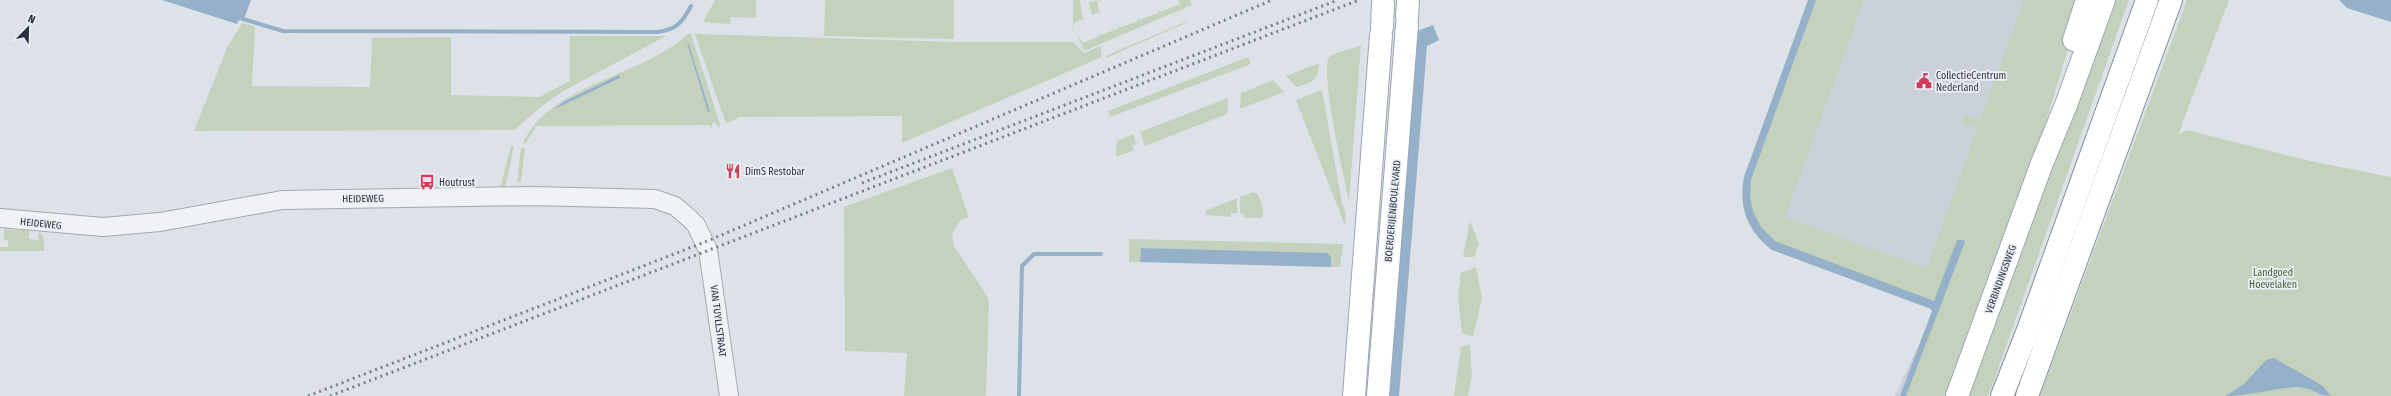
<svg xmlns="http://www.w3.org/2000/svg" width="2391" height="396" font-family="'Fira Sans Condensed',sans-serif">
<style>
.built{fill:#cbd1da}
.green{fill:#c4d2bd;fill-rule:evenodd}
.water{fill:#95b1ca}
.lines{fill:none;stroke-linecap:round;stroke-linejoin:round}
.stream{stroke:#95b1ca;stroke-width:4}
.minor-casing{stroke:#a2a9b2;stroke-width:20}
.major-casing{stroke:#9ca6b4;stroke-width:24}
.highway-casing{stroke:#83909f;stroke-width:24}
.minor{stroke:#f0f2f6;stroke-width:18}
.major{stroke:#fff;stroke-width:22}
.highway{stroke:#fff;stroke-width:22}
.rail{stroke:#768292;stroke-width:3;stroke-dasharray:2 4;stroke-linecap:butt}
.labels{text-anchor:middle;stroke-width:3.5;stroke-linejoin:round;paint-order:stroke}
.poi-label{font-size:10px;fill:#26303f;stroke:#ecf0f5;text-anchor:start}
.street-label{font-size:10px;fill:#26303f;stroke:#ecf0f5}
.park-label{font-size:10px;fill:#3c5b32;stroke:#ecf0f5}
</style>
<rect width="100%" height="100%" fill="#dde2e8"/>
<path class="built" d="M 1811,0 L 2047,0 L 1934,396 L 1895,396 L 1939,301 L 1758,235 Z"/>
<g class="green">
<path d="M 715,0 L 756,0 L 756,18 L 731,17 L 730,24 L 703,22 Z"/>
<path d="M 825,0 L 954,0 L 954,39 L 824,36 Z"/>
<path d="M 1073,0 L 1080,0 L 1083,19 L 1074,23 L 1073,34 Z"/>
<path d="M 1103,0 L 1097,2 L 1100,12 L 1092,15 L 1089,2 Z"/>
<path d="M 1178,0 L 1190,0 L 1192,5 L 1084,51 L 1077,34 L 1083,43 L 1099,36 L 1100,33 L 1101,35 L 1119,28 L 1118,26 L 1122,27 L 1138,21 L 1137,18 L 1140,20 L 1158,13 L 1159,10 L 1160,12 L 1180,4 Z"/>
<path d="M 1816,0 L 1864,0 L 1785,217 L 1927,268 L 1977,129 L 1962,123 L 1965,115 L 1980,120 L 2024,0 L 2083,0 L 2039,145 L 1949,396 L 1906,396 L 1965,242 L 1964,240 L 1934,301 L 1783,246 C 1758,232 1746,209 1751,180 Z"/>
<path d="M 2113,0 L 2129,0 L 1992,386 L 1988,396 L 1966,396 Z"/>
<path d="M 2187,0 L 2229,0 L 2178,135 L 2187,130 L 2310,161 L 2391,177 L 2391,396 L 2040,396 Z"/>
<path d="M 1188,21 L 1188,22 L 1106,58 L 1105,56 Z"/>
<path d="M 242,23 L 255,26 L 252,86 L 370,87 L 372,38 L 451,37 L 451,95 L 539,97 L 570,81 L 570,36 L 666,36 L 565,90 L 542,106 L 514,130 L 194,131 L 227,48 Z"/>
<path d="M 689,33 L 691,35 L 720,124 L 720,128 L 714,122 L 712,124 L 712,128 L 709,125 L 536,126 L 526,143 L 523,143 C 553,81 642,78 689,33 ZM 619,76 L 620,78 L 555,109 L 542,120 L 563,102 Z"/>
<path d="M 695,34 L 955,42 L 1073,42 L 1084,53 L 1100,46 L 1102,57 L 902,143 L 902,116 L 740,117 L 726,124 Z"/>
<path d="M 1361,45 L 1349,201 C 1344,177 1320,73 1329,57 C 1331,54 1354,48 1361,45 Z"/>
<path d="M 1248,57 L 1251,64 L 1110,117 L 1108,111 Z"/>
<path d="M 1319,63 C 1318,82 1314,81 1297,87 L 1286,76 Z"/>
<path d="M 1273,80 L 1284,92 L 1240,109 L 1241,93 Z"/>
<path d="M 1322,90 L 1342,203 L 1346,214 L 1345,226 L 1296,100 Z"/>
<path d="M 1228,98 L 1227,114 L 1145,146 L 1140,132 Z"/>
<path d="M 1133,134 L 1137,144 L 1132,146 L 1134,150 L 1116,157 L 1117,141 Z"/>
<path d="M 511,146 L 514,146 L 506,184 L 504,188 L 500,188 Z"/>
<path d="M 521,148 L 525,148 L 521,182 L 517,182 Z"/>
<path d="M 952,168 L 969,217 L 960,220 L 952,234 L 954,246 L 989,299 L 986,396 L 904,396 L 907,353 L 845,351 L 844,207 Z"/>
<path d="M 1253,192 L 1258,194 L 1263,208 L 1263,216 L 1260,218 L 1244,218 L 1244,214 L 1240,213 L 1240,197 Z"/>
<path d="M 1237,198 L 1237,213 L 1231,213 L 1231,217 L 1205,215 L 1207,210 Z"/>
<path d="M 1470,221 L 1479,243 L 1474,257 L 1463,257 Z"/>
<path d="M 4,229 L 29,231 L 29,239 L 38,240 L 39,232 C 46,236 44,244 44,251 L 0,251 L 0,247 L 8,247 L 8,240 L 4,240 Z"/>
<path d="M 1129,239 L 1343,244 L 1340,267 L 1331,267 L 1331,257 L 1141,248 L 1140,262 L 1129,262 Z"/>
<path d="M 1476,267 L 1482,298 L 1473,337 L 1462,333 L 1458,296 L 1461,273 Z"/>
<path d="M 1470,344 L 1472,376 L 1468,396 L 1454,396 L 1461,347 Z"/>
</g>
<g class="water">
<path d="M 162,0 L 251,0 L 244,19 L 238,21 L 237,24 Z"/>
<path d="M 1808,0 L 1816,0 L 1751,180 L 1750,196 L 1753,211 L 1761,227 L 1775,241 L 1934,301 L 1957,240 L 1964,240 L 1965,242 L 1906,396 L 1900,396 L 1932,311 L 1931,309 L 1772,250 C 1748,232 1738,207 1744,177 Z"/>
<path d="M 2339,0 L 2391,0 L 2391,22 L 2347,8 Z"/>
<path d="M 1433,25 L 1439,40 L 1427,46 L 1399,396 L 1389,396 L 1412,33 Z"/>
<path d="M 687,43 L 689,45 L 710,112 L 708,112 Z"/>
<path d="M 619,75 L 620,78 L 555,109 L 542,120 L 563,102 Z"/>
<path d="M 1141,248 L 1327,253 L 1331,257 L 1331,267 L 1140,262 Z"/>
<path d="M 2274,358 L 2323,386 L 2331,396 C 2318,396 2309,386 2296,387 C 2272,389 2249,396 2225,396 L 2244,384 L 2266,360 Z"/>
</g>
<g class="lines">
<g class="stream">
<path d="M 243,19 L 283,31 L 657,32 C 676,30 682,23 691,6"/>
<path d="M 1019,396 L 1022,266 L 1034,254 L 1101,254"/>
</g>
<defs>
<path id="minor" d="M 0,218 L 103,227 L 160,222 L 282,200 L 532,196 L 655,199 L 675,206 L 689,218 L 696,225 L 708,250 L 729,396"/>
<g id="major">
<path d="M 1407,17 L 1408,0"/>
<path d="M 1382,27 L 1383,4"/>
<path d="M 2074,40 L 2087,0"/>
<path d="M 1354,396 L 1381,35"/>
<path d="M 1378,396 L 1407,25"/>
<path d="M 1957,396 L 2042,163 L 2066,105 L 2104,0"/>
</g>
<g id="highway">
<path d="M 2002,396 L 2028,330 L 2147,0"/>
<path d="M 2027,396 L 2171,0"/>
</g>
</defs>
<use href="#minor" class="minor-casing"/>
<use href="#major" class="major-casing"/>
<use href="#highway" class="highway-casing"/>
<use href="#minor" class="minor"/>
<use href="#major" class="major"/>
<use href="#highway" class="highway"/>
<g class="rail">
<path d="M 862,183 L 1338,0"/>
<path d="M 308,396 L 705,242 L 1272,0"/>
<path d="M 330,396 L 1359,0"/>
</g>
</g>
<defs>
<symbol id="civic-bare" viewBox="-9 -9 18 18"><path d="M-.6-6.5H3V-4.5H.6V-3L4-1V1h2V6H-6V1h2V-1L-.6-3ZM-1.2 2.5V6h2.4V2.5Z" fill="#d53a58" stroke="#ecf0f5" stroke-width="2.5" paint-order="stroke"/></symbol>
<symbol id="restaurant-bare" viewBox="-9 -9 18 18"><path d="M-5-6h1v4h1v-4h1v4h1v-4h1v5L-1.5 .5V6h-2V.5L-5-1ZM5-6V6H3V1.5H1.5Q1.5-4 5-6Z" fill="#d53a58" stroke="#ecf0f5" stroke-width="2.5" paint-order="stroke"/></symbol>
<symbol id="bus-bare" viewBox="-9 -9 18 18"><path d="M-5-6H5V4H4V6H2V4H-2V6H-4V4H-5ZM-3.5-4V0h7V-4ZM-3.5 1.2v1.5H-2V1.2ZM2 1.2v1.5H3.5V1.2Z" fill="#d53a58" stroke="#ecf0f5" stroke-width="2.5" paint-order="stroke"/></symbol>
</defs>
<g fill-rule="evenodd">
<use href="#civic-bare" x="1913" y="70" width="22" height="22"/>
<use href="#restaurant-bare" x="722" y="160" width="22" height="22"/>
<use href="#bus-bare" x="416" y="171" width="22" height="22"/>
</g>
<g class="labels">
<g class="poi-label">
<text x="1936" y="79">CollectieCentrum<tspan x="1936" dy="12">Nederland</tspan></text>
<text x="745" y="175">DimS Restobar</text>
<text x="439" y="186">Houtrust</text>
</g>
<g class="street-label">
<text transform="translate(363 198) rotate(-1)" y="4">HEIDEWEG</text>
<text transform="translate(1392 211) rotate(-85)" y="4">BOERDERIJENBOULEVARD</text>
<text transform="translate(41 223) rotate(6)" y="4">HEIDEWEG</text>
<text transform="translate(2000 279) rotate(-70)" y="4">VERBINDINGSWEG</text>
<text transform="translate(719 321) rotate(83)" y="4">VAN TUYLLSTRAAT</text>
</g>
<g class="park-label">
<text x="2273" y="276">Landgoed<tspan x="2273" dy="12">Hoevelaken</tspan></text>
</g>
</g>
<g transform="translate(28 28) rotate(23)" stroke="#ecf0f5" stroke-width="3" paint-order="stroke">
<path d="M0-3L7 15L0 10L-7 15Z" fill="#26303f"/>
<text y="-6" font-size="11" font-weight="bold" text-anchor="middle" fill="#26303f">N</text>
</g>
</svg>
